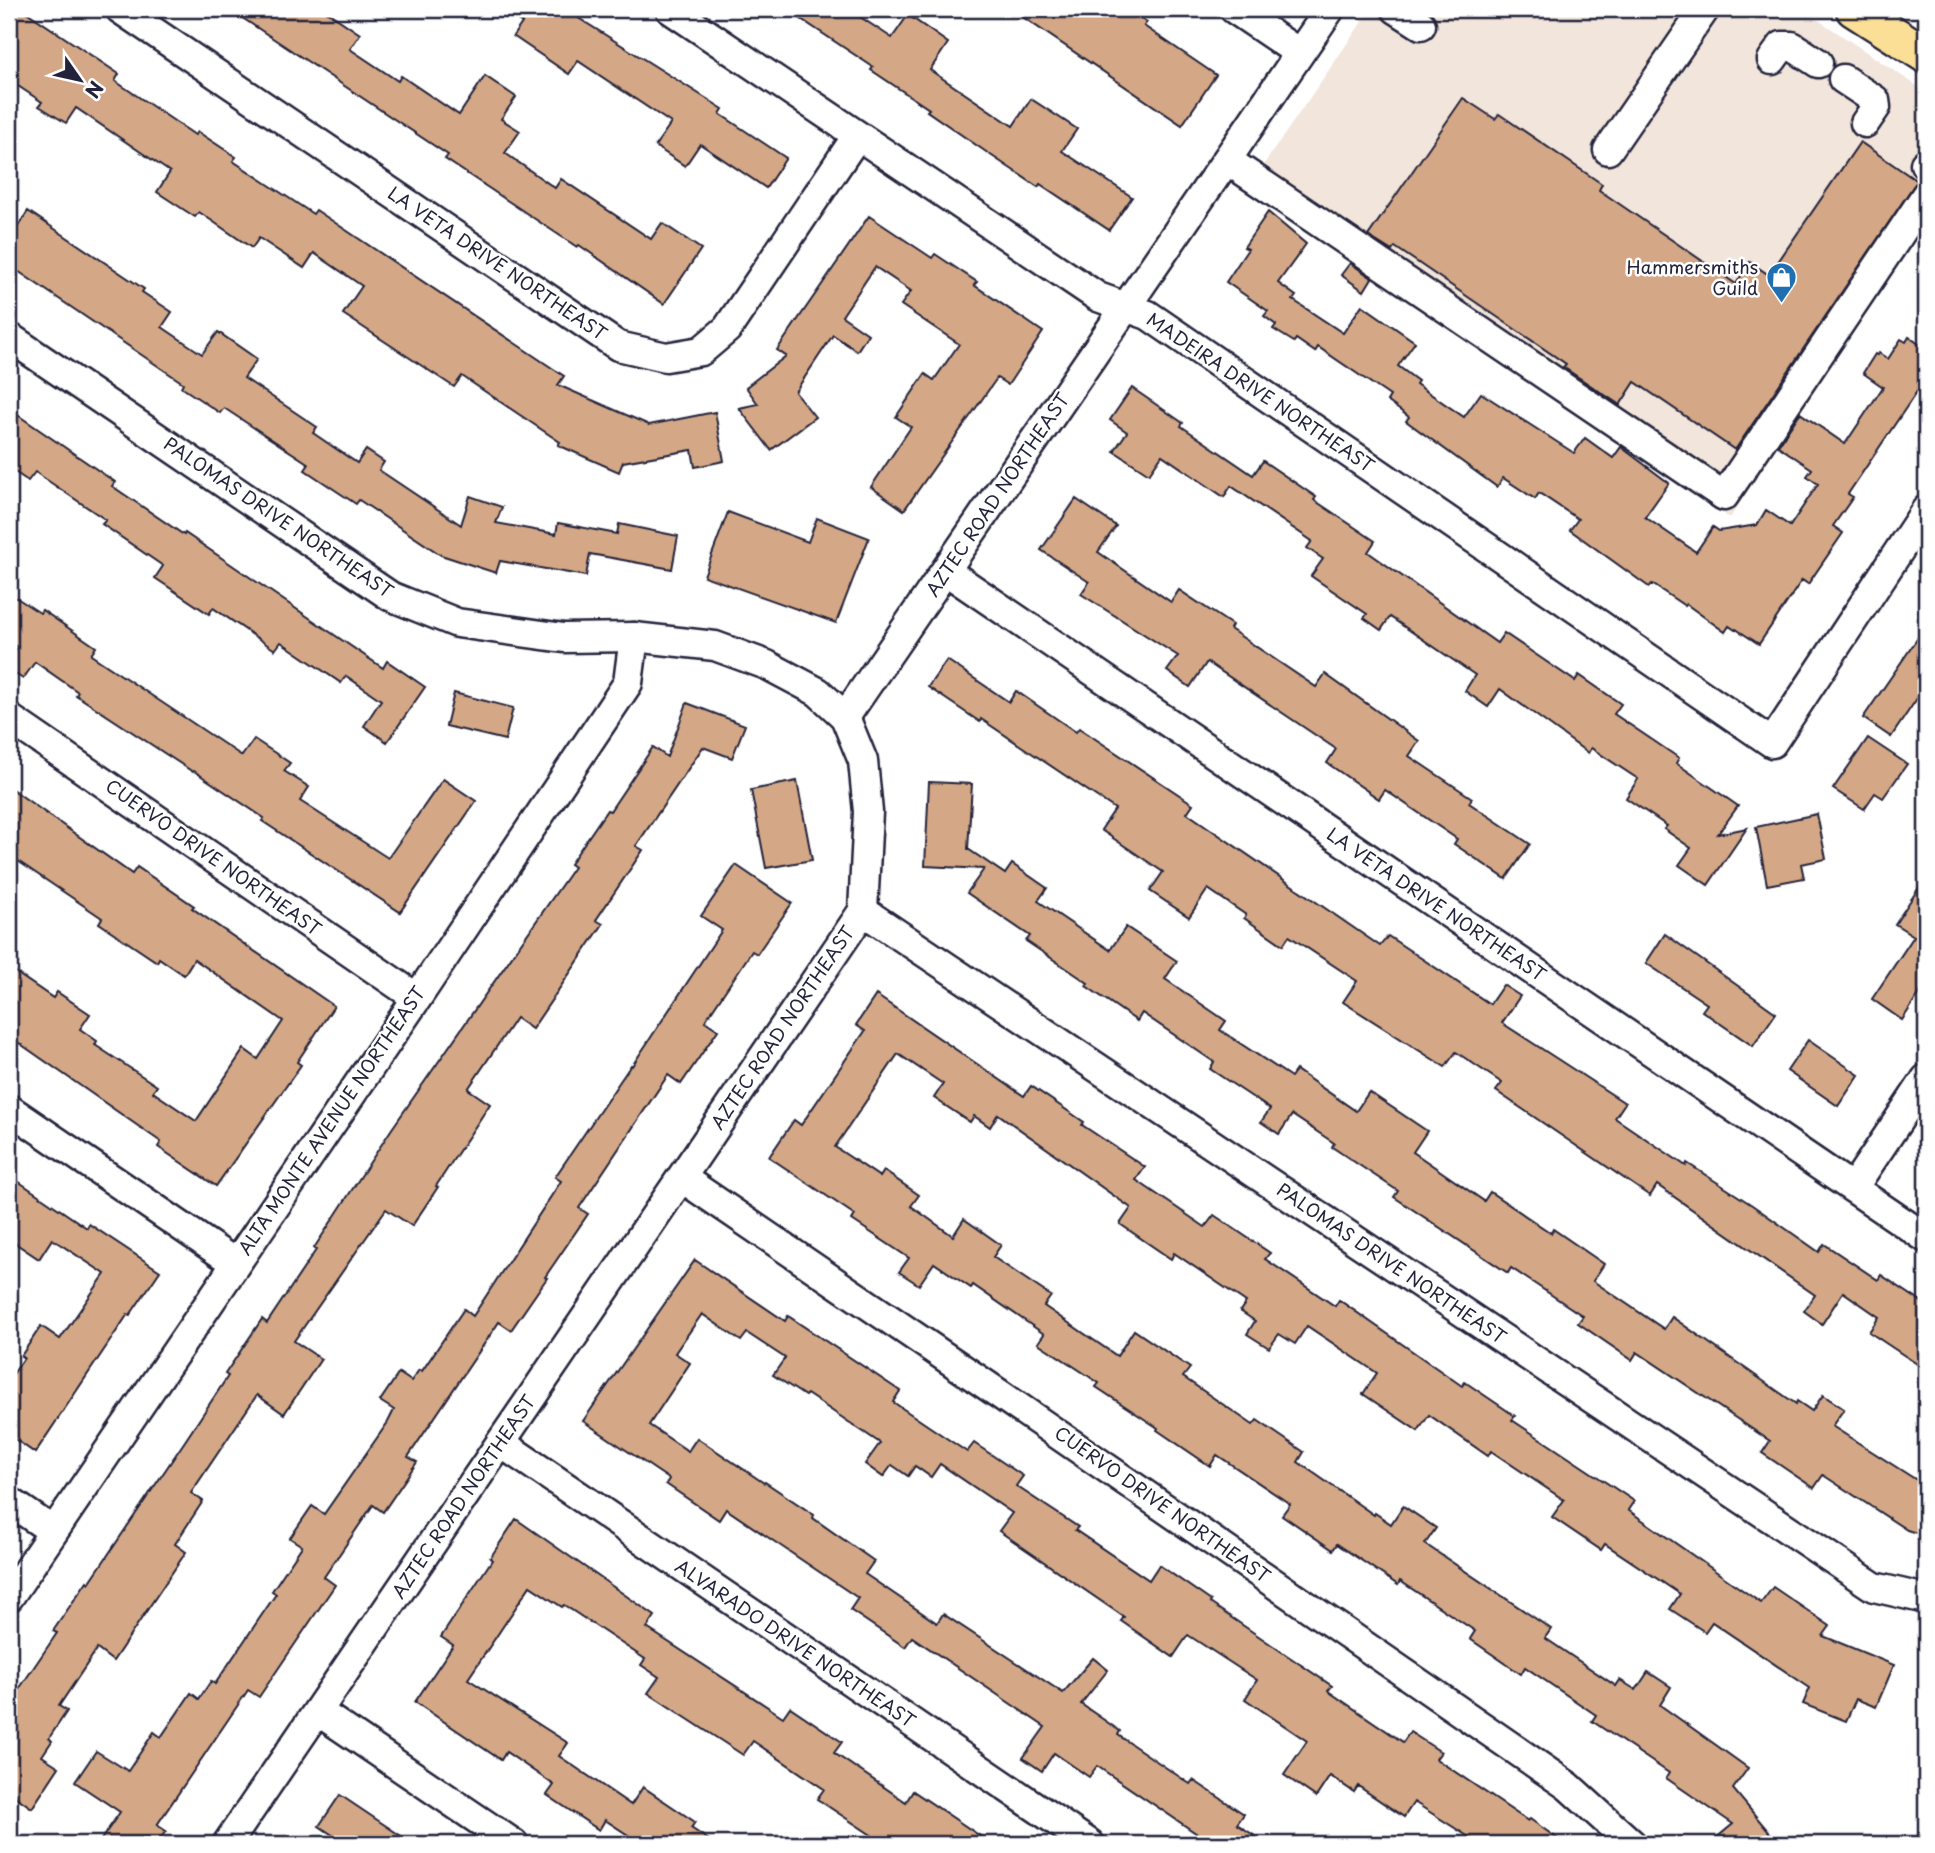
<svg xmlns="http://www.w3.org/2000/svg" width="1935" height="1853" font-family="'Playpen Sans',sans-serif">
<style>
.built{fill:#f2e5db}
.building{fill:#d4a886;stroke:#22223b;stroke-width:2}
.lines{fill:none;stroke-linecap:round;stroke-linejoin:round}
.minor-casing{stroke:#22223b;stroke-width:33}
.major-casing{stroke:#22223b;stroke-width:40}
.minor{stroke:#fff;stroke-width:28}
.major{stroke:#fbdf96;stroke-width:35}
.labels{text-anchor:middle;stroke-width:5;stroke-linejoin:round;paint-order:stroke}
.street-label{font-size:18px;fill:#22223b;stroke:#fff}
.poi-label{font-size:18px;fill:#22223b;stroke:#fff;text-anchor:end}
</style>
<rect width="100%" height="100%" fill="#fff"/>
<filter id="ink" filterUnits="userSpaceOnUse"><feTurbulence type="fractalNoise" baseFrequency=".0143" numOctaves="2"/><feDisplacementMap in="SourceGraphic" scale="14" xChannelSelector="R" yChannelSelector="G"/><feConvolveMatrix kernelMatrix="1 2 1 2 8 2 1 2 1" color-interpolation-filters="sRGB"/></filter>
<g filter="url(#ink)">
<path class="built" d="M 1371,9 L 1802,9 L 1926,92 L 1926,222 L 1730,518 L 1241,182 L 1264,164 Z"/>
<g class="building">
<path d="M 9,9 L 22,9 L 119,74 L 115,81 L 195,135 L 198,132 L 236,157 L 233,161 L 313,214 L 316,210 L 564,376 L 558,385 L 649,425 L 715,412 L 724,461 L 695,467 L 692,450 L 623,462 L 619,472 L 558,445 L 560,442 L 462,376 L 454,387 L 343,314 L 362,286 L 314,253 L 304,268 L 259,238 L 252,248 L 199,212 L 195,217 L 157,192 L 170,172 L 76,108 L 66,123 L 39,106 L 42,102 L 9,80 Z"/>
<path d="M 229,9 L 323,9 L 360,34 L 350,49 L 398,81 L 401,76 L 459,115 L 485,76 L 516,97 L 501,119 L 520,131 L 505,153 L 555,188 L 561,179 L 651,239 L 662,223 L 701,249 L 664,304 L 579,245 L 577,247 L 445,159 L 448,155 Z"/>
<path d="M 501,9 L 564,9 L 723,109 L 720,114 L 786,158 L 766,188 L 700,144 L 685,166 L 655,146 L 671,123 L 578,61 L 569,74 L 513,36 L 522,23 Z"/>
<path d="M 786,9 L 848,9 L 892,38 L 908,15 L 948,43 L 930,70 L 1013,126 L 1031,99 L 1077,129 L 1062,151 L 1132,197 L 1109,230 L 1040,184 L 1038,187 L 992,156 L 927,111 L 929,109 L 871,70 L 873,67 Z"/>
<path d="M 1011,9 L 1127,9 L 1147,22 L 1144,26 L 1216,75 L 1182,125 Z"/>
<path d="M 1463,98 L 1495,119 L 1499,114 L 1602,184 L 1599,190 L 1736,284 L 1750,262 L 1769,275 L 1860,142 L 1917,181 L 1735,450 L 1635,382 L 1620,405 L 1563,367 L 1566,364 L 1395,247 L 1392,251 L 1368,236 Z"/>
<path d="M 28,211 L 144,289 L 142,292 L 172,312 L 162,327 L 202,354 L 218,332 L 257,359 L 244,378 L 317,427 L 313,433 L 357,463 L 366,450 L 384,462 L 379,470 L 461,525 L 470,496 L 502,507 L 496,523 L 556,534 L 558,523 L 617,534 L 619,524 L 678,536 L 672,569 L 590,554 L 586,576 L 500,561 L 496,573 L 441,555 L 359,500 L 356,504 L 305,470 L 309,464 L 224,408 L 220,413 L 181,387 L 183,383 L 9,265 L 9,240 Z"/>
<path d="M 1268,212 L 1306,244 L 1278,283 L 1296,296 L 1293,300 L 1343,333 L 1362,305 L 1415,342 L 1398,366 L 1418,381 L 1416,384 L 1464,417 L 1481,393 L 1574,453 L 1585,438 L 1613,458 L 1621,447 L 1669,483 L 1645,517 L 1696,552 L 1713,527 L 1719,531 L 1757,525 L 1766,510 L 1790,526 L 1818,484 L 1807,476 L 1812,469 L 1778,446 L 1800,413 L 1845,444 L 1883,387 L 1863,373 L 1875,354 L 1877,355 L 1879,353 L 1888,359 L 1901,339 L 1906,342 L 1909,337 L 1926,349 L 1926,378 L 1848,494 L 1853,497 L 1833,526 L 1843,533 L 1808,584 L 1802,580 L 1759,644 L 1736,629 L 1735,630 L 1729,626 L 1725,632 L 1686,604 L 1685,606 L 1652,584 L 1649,587 L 1570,530 L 1578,519 L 1539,493 L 1535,499 L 1503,478 L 1497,487 L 1406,421 L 1409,417 L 1387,401 L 1390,396 L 1318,347 L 1315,352 L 1296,339 L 1294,342 L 1273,329 L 1276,325 L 1264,316 L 1268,311 L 1226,282 L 1248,249 L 1244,247 Z"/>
<path d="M 869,216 L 932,258 L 935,254 L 977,282 L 974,285 L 1043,332 L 1008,385 L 997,378 L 904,510 L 871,487 L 911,427 L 896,417 L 925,374 L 934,380 L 959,344 L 901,305 L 911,291 L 875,267 L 842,316 L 868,334 L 857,351 L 833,335 L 795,392 L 815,417 L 771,450 L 739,408 L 758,404 L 746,387 L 786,356 L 777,350 Z"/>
<path d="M 1350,263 L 1372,278 L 1364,291 L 1341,275 Z"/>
<path d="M 1132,388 L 1183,423 L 1181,426 L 1253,475 L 1263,461 L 1316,497 L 1314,500 L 1375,541 L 1368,552 L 1497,643 L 1504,633 L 1575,681 L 1579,675 L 1621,704 L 1614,714 L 1679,758 L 1676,763 L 1738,806 L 1718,834 L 1747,828 L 1708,885 L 1679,865 L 1691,848 L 1664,829 L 1667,826 L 1626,798 L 1638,779 L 1591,748 L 1588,753 L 1500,689 L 1488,707 L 1465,691 L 1475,675 L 1390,617 L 1381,630 L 1364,618 L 1367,614 L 1311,576 L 1323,559 L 1307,548 L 1312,541 L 1231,486 L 1224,497 L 1162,455 L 1149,474 L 1114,451 L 1127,432 L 1110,420 Z"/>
<path d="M 9,409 L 115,482 L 112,486 L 184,535 L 185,533 L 383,668 L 387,661 L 425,687 L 387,742 L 364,726 L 381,700 L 346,676 L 341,683 L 281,642 L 275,650 L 213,608 L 209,614 L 155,578 L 163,566 L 102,524 L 106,520 L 35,472 L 28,481 L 9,468 Z"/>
<path d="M 1076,499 L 1116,526 L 1098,552 L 1171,602 L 1179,590 L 1232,625 L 1230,629 L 1316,687 L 1325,674 L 1419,741 L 1409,756 L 1472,798 L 1469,803 L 1530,844 L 1506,879 L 1454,844 L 1457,839 L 1385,790 L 1379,799 L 1327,763 L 1336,749 L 1207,662 L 1190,687 L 1167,671 L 1178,656 L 1081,594 L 1089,582 L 1041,550 Z"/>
<path d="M 728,512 L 808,542 L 817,518 L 869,538 L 836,623 L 704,576 Z"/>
<path d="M 9,593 L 40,613 L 42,610 L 96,647 L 91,655 L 242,756 L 254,739 L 290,763 L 284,771 L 309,787 L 300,801 L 388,858 L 443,779 L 476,801 L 400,912 L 262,821 L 264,818 L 194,771 L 193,772 L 76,695 L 78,692 L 35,662 L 23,679 L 9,670 L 9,659 L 17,647 L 9,641 Z"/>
<path d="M 1926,626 L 1926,685 L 1891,737 L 1863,718 Z"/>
<path d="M 947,660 L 1009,702 L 1016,691 L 1076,732 L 1079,728 L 1193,804 L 1187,813 L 1380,946 L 1388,936 L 1490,1004 L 1503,985 L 1520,996 L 1502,1023 L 1625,1103 L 1615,1118 L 1686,1166 L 1687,1163 L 1752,1205 L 1819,1252 L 1824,1244 L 1878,1280 L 1881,1275 L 1926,1305 L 1926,1370 L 1869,1332 L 1879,1317 L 1843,1292 L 1822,1324 L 1804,1311 L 1815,1295 L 1657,1185 L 1650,1196 L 1496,1091 L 1502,1083 L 1456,1052 L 1445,1067 L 1343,1002 L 1357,981 L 1289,936 L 1283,945 L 1244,918 L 1246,915 L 1208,889 L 1189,917 L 1150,891 L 1163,872 L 1101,830 L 1115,809 L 981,719 L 980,722 L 928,687 Z"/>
<path d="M 454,693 L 513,708 L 505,740 L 446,726 Z"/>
<path d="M 687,703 L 745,725 L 732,758 L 703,747 L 636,846 L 643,850 L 596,920 L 603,924 L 532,1029 L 516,1018 L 468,1089 L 490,1104 L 436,1186 L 438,1187 L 412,1226 L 386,1209 L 294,1341 L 321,1359 L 284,1414 L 257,1395 L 191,1493 L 203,1501 L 175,1544 L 186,1552 L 113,1661 L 97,1649 L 59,1706 L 67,1711 L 49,1738 L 52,1741 L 42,1756 L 59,1767 L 32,1808 L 9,1792 L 9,1704 L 57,1633 L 53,1631 L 87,1581 L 89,1583 L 185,1441 L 228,1376 L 225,1374 L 262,1319 L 267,1323 L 316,1250 L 314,1248 L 391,1130 L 574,867 L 570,864 L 607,810 L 610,811 L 653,747 L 667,757 Z"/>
<path d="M 1868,738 L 1907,764 L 1883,798 L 1875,793 L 1864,809 L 1833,789 Z"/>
<path d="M 797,781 L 812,860 L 766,868 L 751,790 Z"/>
<path d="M 929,782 L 972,784 L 968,849 L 1005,874 L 1012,864 L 1047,888 L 1038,901 L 1110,950 L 1126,927 L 1177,961 L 1165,979 L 1226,1021 L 1220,1030 L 1291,1077 L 1296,1070 L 1356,1111 L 1369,1092 L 1427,1131 L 1413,1152 L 1484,1201 L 1490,1192 L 1551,1233 L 1553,1229 L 1604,1264 L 1593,1281 L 1664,1329 L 1672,1317 L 1796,1404 L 1797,1401 L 1812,1411 L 1823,1395 L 1844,1409 L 1832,1426 L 1926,1486 L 1926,1536 L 1907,1530 L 1823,1475 L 1814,1488 L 1762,1453 L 1770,1441 L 1637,1352 L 1632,1360 L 1578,1323 L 1583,1316 L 1511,1268 L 1508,1273 L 1394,1197 L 1398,1191 L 1332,1147 L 1334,1143 L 1292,1115 L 1279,1134 L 1261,1122 L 1270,1109 L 1210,1069 L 1214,1062 L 1142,1013 L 1137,1021 L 1086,986 L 1088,983 L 1026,941 L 1030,936 L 967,893 L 984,869 L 925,866 Z"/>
<path d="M 9,787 L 132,874 L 137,867 L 194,906 L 192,908 L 334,1006 L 297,1062 L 301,1065 L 216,1186 L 158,1147 L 161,1142 L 9,1036 L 9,968 L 53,998 L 57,992 L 90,1014 L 80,1029 L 97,1041 L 95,1045 L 157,1086 L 153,1092 L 196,1121 L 244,1049 L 258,1059 L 283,1021 L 194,959 L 184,975 L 159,958 L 157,962 L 99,923 L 102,918 L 9,855 Z"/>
<path d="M 1817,814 L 1826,859 L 1801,864 L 1804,878 L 1767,885 L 1756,827 Z"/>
<path d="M 736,865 L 792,903 L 757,954 L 752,951 L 705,1021 L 718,1030 L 681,1084 L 668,1075 L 579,1208 L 588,1214 L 545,1277 L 547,1278 L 511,1330 L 499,1322 L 408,1457 L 417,1462 L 383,1512 L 373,1505 L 324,1577 L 335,1585 L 259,1697 L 248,1690 L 157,1825 L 166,1831 L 156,1844 L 98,1844 L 120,1812 L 75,1782 L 96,1751 L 128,1771 L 154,1732 L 161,1737 L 191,1693 L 199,1699 L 211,1681 L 215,1684 L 276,1594 L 272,1591 L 302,1546 L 290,1538 L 312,1506 L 324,1514 L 388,1422 L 394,1410 L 380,1401 L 399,1373 L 411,1381 L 419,1370 L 422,1371 L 464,1309 L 473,1316 L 561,1181 L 555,1177 L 631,1065 L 632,1066 L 722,930 L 701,916 Z"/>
<path d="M 1926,877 L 1926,984 L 1902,1020 L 1872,999 L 1914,936 L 1895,924 Z"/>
<path d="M 1665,934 L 1776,1013 L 1753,1046 L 1702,1011 L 1707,1004 L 1646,963 Z"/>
<path d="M 876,995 L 1024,1096 L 1031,1086 L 1084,1122 L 1082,1125 L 1145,1167 L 1136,1180 L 1205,1227 L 1214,1215 L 1270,1253 L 1265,1259 L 1335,1306 L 1339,1300 L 1462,1386 L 1465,1382 L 1515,1416 L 1512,1420 L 1634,1501 L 1628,1510 L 1761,1603 L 1773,1587 L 1830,1626 L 1823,1636 L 1894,1665 L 1876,1707 L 1856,1699 L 1846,1721 L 1803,1704 L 1810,1688 L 1712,1622 L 1705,1632 L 1670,1609 L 1680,1594 L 1605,1544 L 1601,1550 L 1552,1517 L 1564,1500 L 1491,1451 L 1488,1456 L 1429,1415 L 1418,1431 L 1363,1394 L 1377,1373 L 1307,1326 L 1295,1344 L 1279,1334 L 1269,1348 L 1247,1334 L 1255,1321 L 1240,1311 L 1246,1302 L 1174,1253 L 1171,1259 L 1120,1224 L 1131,1208 L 998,1114 L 990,1127 L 974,1116 L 970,1122 L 934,1098 L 943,1084 L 898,1054 L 835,1147 L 880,1177 L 884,1171 L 919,1195 L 911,1206 L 953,1236 L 964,1219 L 1001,1245 L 993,1257 L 1051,1296 L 1044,1306 L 1117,1356 L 1134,1330 L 1190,1368 L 1183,1377 L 1253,1425 L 1257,1420 L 1304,1452 L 1298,1462 L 1374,1515 L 1375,1513 L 1391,1524 L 1403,1506 L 1436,1528 L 1425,1544 L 1551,1629 L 1545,1638 L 1616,1686 L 1620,1680 L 1636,1690 L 1648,1672 L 1671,1687 L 1660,1705 L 1748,1768 L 1733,1789 L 1779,1844 L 1709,1844 L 1733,1824 L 1666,1778 L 1669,1773 L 1592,1721 L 1596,1715 L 1525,1667 L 1521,1674 L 1470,1639 L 1475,1631 L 1400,1581 L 1398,1585 L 1337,1544 L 1333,1550 L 1282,1515 L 1290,1504 L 1217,1455 L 1210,1466 L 1157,1430 L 1158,1428 L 1096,1387 L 1099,1383 L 1038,1343 L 1044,1334 L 973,1285 L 971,1288 L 934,1263 L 919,1285 L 899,1272 L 909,1258 L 852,1220 L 855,1215 L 769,1157 L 794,1120 L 801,1125 L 865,1031 L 856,1025 Z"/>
<path d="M 1808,1040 L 1859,1075 L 1838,1106 L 1787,1071 Z"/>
<path d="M 9,1175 L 87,1228 L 89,1224 L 160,1271 L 130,1315 L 128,1314 L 35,1453 L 9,1435 L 9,1380 L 24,1358 L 21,1356 L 41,1326 L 60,1339 L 105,1274 L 52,1239 L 39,1259 L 9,1239 Z"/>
<path d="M 695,1260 L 785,1321 L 788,1316 L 900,1391 L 893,1402 L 967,1452 L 974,1443 L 1023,1476 L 1016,1486 L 1078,1527 L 1075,1530 L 1149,1580 L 1159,1565 L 1211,1601 L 1210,1603 L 1332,1686 L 1328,1691 L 1403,1742 L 1410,1732 L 1441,1752 L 1436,1759 L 1528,1821 L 1530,1819 L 1565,1844 L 1480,1844 L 1414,1802 L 1404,1817 L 1358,1786 L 1354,1792 L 1330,1776 L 1316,1797 L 1284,1775 L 1307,1741 L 1245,1699 L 1257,1680 L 1188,1635 L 1173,1657 L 1121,1621 L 1124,1617 L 999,1531 L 1012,1513 L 940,1464 L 931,1477 L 915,1466 L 908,1476 L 892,1465 L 883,1477 L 865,1464 L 880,1443 L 807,1394 L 805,1396 L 773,1375 L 785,1358 L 747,1333 L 741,1341 L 702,1314 L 675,1353 L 690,1363 L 649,1425 L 688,1451 L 697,1438 L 764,1483 L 765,1482 L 814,1515 L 813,1518 L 874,1561 L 865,1574 L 937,1623 L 943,1614 L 1063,1693 L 1093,1658 L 1108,1670 L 1081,1704 L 1120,1731 L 1118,1735 L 1190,1784 L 1193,1780 L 1244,1814 L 1237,1824 L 1267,1844 L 1212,1844 L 1097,1766 L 1089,1777 L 1054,1753 L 1042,1771 L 1023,1758 L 1045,1727 L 912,1637 L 905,1647 L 850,1610 L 858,1598 L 726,1509 L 719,1520 L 666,1484 L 669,1479 L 583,1421 Z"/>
<path d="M 516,1519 L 655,1616 L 647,1628 L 783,1717 L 790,1707 L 842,1742 L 834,1753 L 906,1802 L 913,1791 L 992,1844 L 885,1844 L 817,1799 L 824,1789 L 753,1741 L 743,1755 L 648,1693 L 659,1677 L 641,1665 L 645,1659 L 564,1605 L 562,1607 L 530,1586 L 468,1679 L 568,1743 L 559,1756 L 631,1805 L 643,1787 L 695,1822 L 691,1828 L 715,1844 L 642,1844 L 605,1820 L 599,1830 L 547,1795 L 554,1785 L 506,1752 L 501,1760 L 415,1702 L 453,1645 L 441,1637 L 492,1560 L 490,1558 Z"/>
<path d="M 340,1795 L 413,1844 L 346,1844 L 319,1826 Z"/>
</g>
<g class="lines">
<defs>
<g id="minor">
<path d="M 120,9 L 618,346 L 666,357 L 701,351 L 727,329 L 857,136"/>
<path d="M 670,9 L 1098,297 L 1148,315 L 1772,743 L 1926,510"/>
<path d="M 1234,9 L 1299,53"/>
<path d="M 1396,9 L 1421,25"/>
<path d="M 1772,60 L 1782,46 L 1792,46 L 1818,63"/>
<path d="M 1843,79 L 1875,100 L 1876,107 L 1865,123"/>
<path d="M 1608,150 L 1705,9"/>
<path d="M 1227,160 L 1724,496 L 1926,195"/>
<path d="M 1925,164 L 1926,165"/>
<path d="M 9,337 L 390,596 L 457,623 L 564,638 L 634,637 L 715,646 L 767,665 L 818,692 L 845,717 L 863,761 L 868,812 L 863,911 L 227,1844"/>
<path d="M 946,571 L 1926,1238"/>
<path d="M 845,717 L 1330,9"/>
<path d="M 9,718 L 417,998"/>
<path d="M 863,911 L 1874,1587 L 1926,1599"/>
<path d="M 9,1109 L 235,1263"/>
<path d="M 682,1178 L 995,1391 L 1568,1786 L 1632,1844"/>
<path d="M 1853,1188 L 1926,1079"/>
<path d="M 501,1443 L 1090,1844"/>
<path d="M 9,1501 L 53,1531"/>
<path d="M 9,1597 L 417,998 L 628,683 L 634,637"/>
<path d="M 319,1712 L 514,1844"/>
</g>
<path id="major" d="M 1854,9 L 1926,55"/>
</defs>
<use href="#minor" class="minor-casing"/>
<use href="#major" class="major-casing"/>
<use href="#minor" class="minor"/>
<use href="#major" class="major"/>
</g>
</g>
<defs>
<symbol id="shop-pin" viewBox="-11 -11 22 30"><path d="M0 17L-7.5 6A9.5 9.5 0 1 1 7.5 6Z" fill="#1f6fb2" stroke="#fff"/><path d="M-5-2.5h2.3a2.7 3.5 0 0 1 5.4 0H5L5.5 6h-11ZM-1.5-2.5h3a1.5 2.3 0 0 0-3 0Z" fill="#fff"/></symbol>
</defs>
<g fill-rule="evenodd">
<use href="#shop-pin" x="1764" y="260" width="35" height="47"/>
</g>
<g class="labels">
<g class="street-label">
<text transform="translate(497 264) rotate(34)" y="6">LA VETA DRIVE NORTHEAST</text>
<text transform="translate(1260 393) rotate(34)" y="6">MADEIRA DRIVE NORTHEAST</text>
<text transform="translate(998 495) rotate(-56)" y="6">AZTEC ROAD NORTHEAST</text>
<text transform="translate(278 518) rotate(34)" y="6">PALOMAS DRIVE NORTHEAST</text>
<text transform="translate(213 858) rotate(35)" y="6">CUERVO DRIVE NORTHEAST</text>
<text transform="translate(1436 905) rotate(34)" y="6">LA VETA DRIVE NORTHEAST</text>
<text transform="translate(783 1028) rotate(-56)" y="6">AZTEC ROAD NORTHEAST</text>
<text transform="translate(332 1121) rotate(-56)" y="6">ALTA MONTE AVENUE NORTHEAST</text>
<text transform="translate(1391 1264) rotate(34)" y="6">PALOMAS DRIVE NORTHEAST</text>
<text transform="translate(464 1497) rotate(-56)" y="6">AZTEC ROAD NORTHEAST</text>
<text transform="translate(1162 1505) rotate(35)" y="6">CUERVO DRIVE NORTHEAST</text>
<text transform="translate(795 1644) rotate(34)" y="6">ALVARADO DRIVE NORTHEAST</text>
</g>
<g class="poi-label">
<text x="1758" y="274">Hammersmiths<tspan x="1758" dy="21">Guild</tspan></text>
</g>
</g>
<rect width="1935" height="1853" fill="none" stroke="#fff" stroke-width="35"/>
<rect x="18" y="18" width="1900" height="1818" fill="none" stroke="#22223b" stroke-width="2.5" filter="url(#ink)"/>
<g transform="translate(80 80) rotate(124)" stroke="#ffffff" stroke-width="5" paint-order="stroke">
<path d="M0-5L12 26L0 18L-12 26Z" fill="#22223b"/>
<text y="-10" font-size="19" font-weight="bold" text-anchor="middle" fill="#22223b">N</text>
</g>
</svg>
